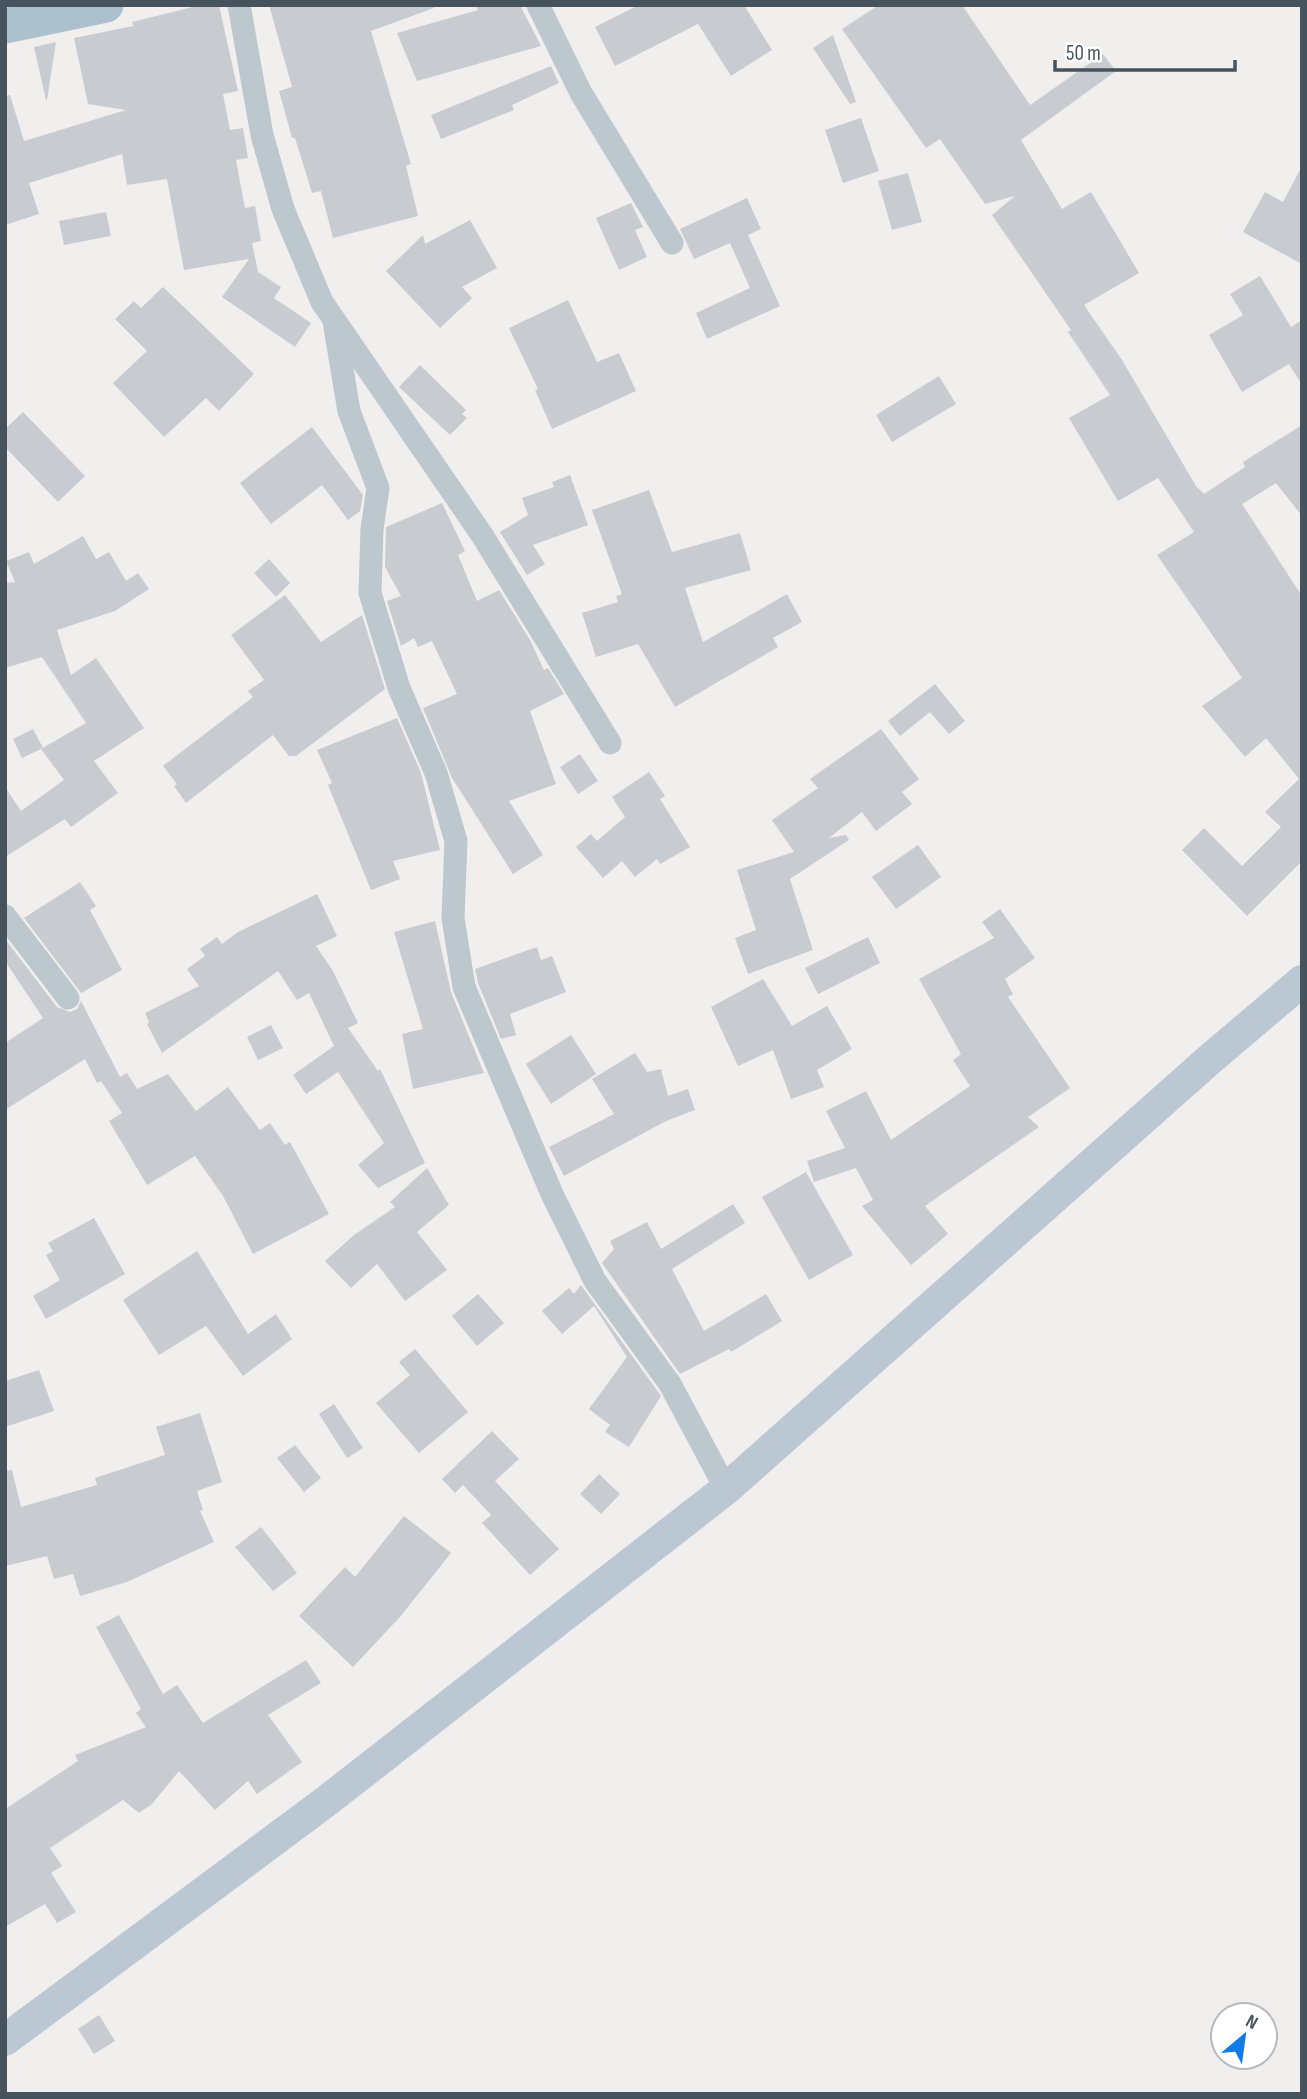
<svg xmlns="http://www.w3.org/2000/svg" width="1307" height="2099" font-family="'Sofia Sans Condensed',sans-serif">
<style>
.building{fill:#c8ccd1}
.lines{fill:none;stroke-linecap:round;stroke-linejoin:round}
.street{stroke:#bcc7ce;stroke-width:23}
.secondary{stroke:#bbc8d3;stroke-width:32}
.primary{stroke:#adc0ce;stroke-width:35}
</style>
<rect width="100%" height="100%" fill="#f1eeee"/>
<g class="building">
<path d="M 201,5 L 219,5 L 238,91 L 223,94 L 230,130 L 243,128 L 248,158 L 236,160 L 245,208 L 255,206 L 261,241 L 252,243 L 258,272 L 281,287 L 274,298 L 311,323 L 295,347 L 222,297 L 249,259 L 184,270 L 167,179 L 127,185 L 122,154 L 29,183 L 39,214 L 5,225 L 5,96 L 10,95 L 24,141 L 126,110 L 88,104 L 74,38 L 133,26 L 132,22 Z"/>
<path d="M 269,5 L 434,5 L 434,8 L 371,31 L 411,164 L 406,166 L 418,216 L 333,238 L 321,191 L 312,193 L 295,138 L 292,138 L 279,91 L 292,87 Z"/>
<path d="M 476,5 L 520,5 L 541,46 L 417,81 L 397,33 L 478,10 Z"/>
<path d="M 639,5 L 744,5 L 772,50 L 731,76 L 698,24 L 615,66 L 595,27 Z"/>
<path d="M 879,5 L 962,5 L 1030,105 L 1103,54 L 1116,71 L 1021,140 L 1062,209 L 1091,192 L 1139,273 L 1084,305 L 1122,360 L 1196,486 L 1204,494 L 1245,467 L 1243,462 L 1302,425 L 1302,516 L 1276,483 L 1242,504 L 1302,596 L 1302,861 L 1247,916 L 1182,850 L 1204,828 L 1242,866 L 1281,827 L 1265,812 L 1299,779 L 1266,738 L 1245,757 L 1202,706 L 1242,678 L 1157,555 L 1194,532 L 1158,478 L 1118,501 L 1069,418 L 1110,395 L 1068,332 L 1071,330 L 992,215 L 1015,196 L 985,204 L 940,139 L 926,148 L 842,29 Z"/>
<path d="M 833,35 L 856,102 L 850,104 L 813,48 Z"/>
<path d="M 56,42 L 47,100 L 46,100 L 34,47 Z"/>
<path d="M 551,66 L 559,83 L 512,105 L 514,110 L 441,139 L 431,115 Z"/>
<path d="M 861,118 L 879,171 L 843,183 L 825,130 Z"/>
<path d="M 1302,166 L 1302,264 L 1243,232 L 1265,192 L 1283,202 Z"/>
<path d="M 908,173 L 922,222 L 892,230 L 878,181 Z"/>
<path d="M 747,198 L 761,229 L 748,235 L 780,306 L 707,339 L 696,313 L 750,288 L 730,243 L 694,259 L 680,229 Z"/>
<path d="M 631,203 L 643,227 L 635,230 L 647,257 L 619,270 L 596,218 Z"/>
<path d="M 106,212 L 111,236 L 64,245 L 59,221 Z"/>
<path d="M 470,220 L 497,268 L 462,287 L 472,298 L 440,328 L 386,271 L 423,235 L 425,244 Z"/>
<path d="M 1260,276 L 1291,327 L 1302,320 L 1302,385 L 1289,364 L 1242,392 L 1209,335 L 1243,315 L 1230,294 Z"/>
<path d="M 163,287 L 254,374 L 219,411 L 206,398 L 164,437 L 113,383 L 147,351 L 115,319 L 134,301 L 141,308 Z"/>
<path d="M 568,300 L 597,362 L 619,353 L 636,391 L 552,429 L 535,390 L 538,389 L 509,328 Z"/>
<path d="M 420,365 L 466,410 L 462,414 L 467,418 L 450,435 L 399,387 Z"/>
<path d="M 939,376 L 956,404 L 892,442 L 876,415 Z"/>
<path d="M 23,412 L 85,476 L 58,502 L 5,447 L 5,429 Z"/>
<path d="M 312,427 L 363,495 L 360,511 L 348,520 L 322,485 L 271,524 L 240,483 Z"/>
<path d="M 570,475 L 588,525 L 533,545 L 545,564 L 527,575 L 500,532 L 528,515 L 522,498 L 554,487 L 552,482 Z"/>
<path d="M 649,490 L 672,552 L 740,533 L 751,570 L 685,588 L 703,642 L 787,594 L 802,622 L 773,638 L 778,647 L 675,707 L 638,644 L 596,657 L 582,613 L 618,602 L 616,596 L 622,594 L 592,510 Z"/>
<path d="M 442,503 L 465,551 L 458,555 L 477,601 L 499,590 L 530,640 L 544,670 L 548,668 L 564,694 L 530,711 L 556,784 L 509,801 L 543,855 L 513,874 L 452,778 L 423,708 L 457,694 L 432,641 L 418,647 L 414,638 L 401,646 L 387,601 L 401,596 L 385,567 L 386,527 Z"/>
<path d="M 83,536 L 96,559 L 109,552 L 126,581 L 138,573 L 149,589 L 115,611 L 57,630 L 71,675 L 96,658 L 144,728 L 94,761 L 118,793 L 71,827 L 65,819 L 5,857 L 5,787 L 21,811 L 64,780 L 41,749 L 86,723 L 42,657 L 5,668 L 5,583 L 15,582 L 6,561 L 29,552 L 34,564 Z"/>
<path d="M 269,559 L 290,583 L 276,597 L 254,573 Z"/>
<path d="M 285,595 L 321,642 L 362,615 L 385,689 L 296,756 L 289,756 L 273,735 L 186,803 L 174,786 L 177,784 L 163,766 L 253,697 L 248,691 L 264,680 L 231,635 Z"/>
<path d="M 935,684 L 965,721 L 949,734 L 930,712 L 900,736 L 888,721 Z"/>
<path d="M 397,718 L 421,773 L 440,850 L 393,861 L 400,879 L 371,890 L 328,785 L 332,783 L 317,750 Z"/>
<path d="M 33,729 L 43,748 L 22,758 L 13,739 Z"/>
<path d="M 881,729 L 919,779 L 902,792 L 912,804 L 876,831 L 862,812 L 829,838 L 846,835 L 849,840 L 790,879 L 813,950 L 748,974 L 735,938 L 756,930 L 737,870 L 794,852 L 772,820 L 818,788 L 810,779 Z"/>
<path d="M 580,754 L 598,781 L 578,794 L 560,767 Z"/>
<path d="M 649,772 L 665,796 L 660,799 L 690,847 L 660,864 L 657,859 L 635,877 L 622,861 L 603,878 L 576,847 L 591,834 L 597,841 L 625,817 L 612,797 Z"/>
<path d="M 918,845 L 941,877 L 896,909 L 872,877 Z"/>
<path d="M 80,882 L 96,906 L 90,910 L 122,970 L 81,993 L 24,918 Z"/>
<path d="M 317,894 L 337,936 L 316,946 L 333,971 L 358,1023 L 348,1028 L 378,1071 L 380,1069 L 425,1163 L 378,1188 L 358,1165 L 384,1143 L 338,1072 L 306,1094 L 293,1075 L 334,1046 L 309,993 L 297,1000 L 278,971 L 162,1053 L 147,1024 L 149,1022 L 145,1013 L 199,986 L 187,969 L 205,956 L 200,949 L 217,937 L 222,944 L 238,932 Z"/>
<path d="M 1000,909 L 1035,958 L 1005,979 L 1013,994 L 1008,997 L 1070,1088 L 1028,1117 L 1039,1127 L 925,1206 L 948,1234 L 911,1265 L 862,1206 L 873,1200 L 856,1168 L 814,1182 L 807,1161 L 845,1148 L 826,1111 L 866,1091 L 891,1140 L 970,1086 L 953,1060 L 961,1054 L 919,979 L 994,938 L 982,922 Z"/>
<path d="M 435,921 L 451,992 L 484,1073 L 413,1089 L 402,1034 L 423,1029 L 394,932 Z"/>
<path d="M 868,937 L 880,963 L 818,994 L 805,968 Z"/>
<path d="M 5,939 L 57,1007 L 70,1012 L 77,1009 L 81,1001 L 120,1077 L 127,1073 L 137,1089 L 168,1074 L 196,1111 L 228,1087 L 260,1130 L 270,1123 L 285,1145 L 290,1142 L 329,1214 L 253,1254 L 223,1196 L 195,1156 L 147,1185 L 109,1121 L 122,1113 L 101,1081 L 97,1083 L 85,1059 L 5,1110 L 5,1043 L 43,1018 L 5,961 Z"/>
<path d="M 537,947 L 541,960 L 552,956 L 566,992 L 510,1014 L 516,1035 L 501,1039 L 478,983 L 475,969 Z"/>
<path d="M 763,979 L 792,1026 L 827,1006 L 852,1049 L 817,1070 L 824,1087 L 791,1099 L 773,1050 L 738,1066 L 711,1007 Z"/>
<path d="M 271,1025 L 283,1048 L 258,1060 L 247,1037 Z"/>
<path d="M 571,1035 L 596,1074 L 551,1104 L 526,1064 Z"/>
<path d="M 635,1053 L 647,1072 L 661,1069 L 668,1096 L 688,1089 L 695,1110 L 666,1121 L 564,1176 L 549,1147 L 614,1114 L 592,1079 Z"/>
<path d="M 427,1168 L 449,1205 L 417,1232 L 447,1270 L 405,1301 L 377,1264 L 351,1288 L 325,1261 L 354,1235 L 395,1207 L 390,1202 Z"/>
<path d="M 806,1172 L 853,1255 L 809,1280 L 762,1197 Z"/>
<path d="M 733,1204 L 745,1223 L 672,1269 L 704,1331 L 766,1294 L 782,1321 L 731,1352 L 729,1349 L 680,1374 L 602,1263 L 614,1249 L 610,1241 L 647,1222 L 661,1249 Z"/>
<path d="M 94,1218 L 125,1274 L 46,1319 L 33,1296 L 60,1280 L 46,1255 L 53,1251 L 48,1243 Z"/>
<path d="M 197,1251 L 248,1334 L 276,1314 L 292,1339 L 243,1376 L 206,1326 L 159,1355 L 123,1300 Z"/>
<path d="M 581,1285 L 661,1396 L 629,1447 L 605,1432 L 610,1425 L 589,1409 L 627,1357 L 594,1306 L 562,1334 L 542,1311 L 569,1288 L 574,1294 Z"/>
<path d="M 478,1294 L 504,1323 L 477,1346 L 452,1316 Z"/>
<path d="M 415,1349 L 468,1412 L 419,1453 L 376,1403 L 410,1375 L 399,1362 Z"/>
<path d="M 39,1370 L 54,1411 L 5,1427 L 5,1381 Z"/>
<path d="M 334,1404 L 363,1448 L 347,1458 L 319,1414 Z"/>
<path d="M 200,1413 L 222,1482 L 197,1491 L 203,1510 L 200,1511 L 214,1542 L 127,1582 L 80,1596 L 73,1574 L 54,1579 L 47,1556 L 5,1566 L 5,1471 L 12,1470 L 21,1507 L 97,1485 L 95,1478 L 165,1455 L 156,1427 Z"/>
<path d="M 492,1431 L 519,1459 L 495,1481 L 559,1549 L 530,1575 L 482,1523 L 491,1515 L 463,1485 L 455,1493 L 442,1479 Z"/>
<path d="M 295,1445 L 321,1478 L 304,1492 L 277,1458 Z"/>
<path d="M 599,1474 L 620,1494 L 601,1514 L 580,1494 Z"/>
<path d="M 404,1516 L 451,1553 L 399,1618 L 353,1667 L 299,1616 L 345,1567 L 355,1577 Z"/>
<path d="M 261,1527 L 297,1573 L 273,1591 L 235,1547 Z"/>
<path d="M 119,1615 L 163,1694 L 177,1685 L 203,1723 L 306,1660 L 321,1683 L 268,1715 L 302,1762 L 257,1794 L 248,1781 L 215,1810 L 179,1771 L 152,1804 L 139,1813 L 123,1800 L 50,1848 L 62,1866 L 51,1873 L 76,1912 L 57,1923 L 45,1904 L 5,1927 L 5,1809 L 78,1761 L 75,1755 L 146,1727 L 136,1713 L 141,1709 L 96,1627 Z"/>
<path d="M 99,2015 L 115,2041 L 94,2054 L 78,2029 Z"/>
</g>
<g class="lines">
<g class="street">
<path d="M 239,5 L 262,135 L 283,209 L 322,302 L 482,535 L 610,743"/>
<path d="M 538,5 L 581,93 L 672,243"/>
<path d="M 334,321 L 349,411 L 378,488 L 372,529 L 370,593 L 399,688 L 436,773 L 456,841 L 453,918 L 464,987 L 552,1194 L 595,1281 L 670,1384 L 726,1489"/>
<path d="M 5,916 L 68,998"/>
</g>
<path class="secondary" d="M 5,2040 L 324,1803 L 726,1489 L 1209,1060 L 1302,981"/>
<path class="primary" d="M 5,26 L 106,5"/>
</g>
<rect width="1307" height="2099" fill="none" stroke="#46535c" stroke-width="14"/>
<g transform="translate(1244 2036) rotate(29)"><circle r="33" fill="#ffffff" stroke="#b5babe" stroke-width="2"/>
<path d="M0-5L12 26L0 18L-12 26Z" fill="#117ce8"/>
<text y="-10" font-size="19" font-weight="bold" text-anchor="middle" fill="#46535c">N</text>
</g>
<path d="M1055 60v10h180v-10" fill="none" stroke="#46535c" stroke-width="3.5"/>
<text x="1066" y="60" font-size="21" fill="#46535c" stroke="#ffffff" stroke-width="5" paint-order="stroke">50 m</text>
</svg>
